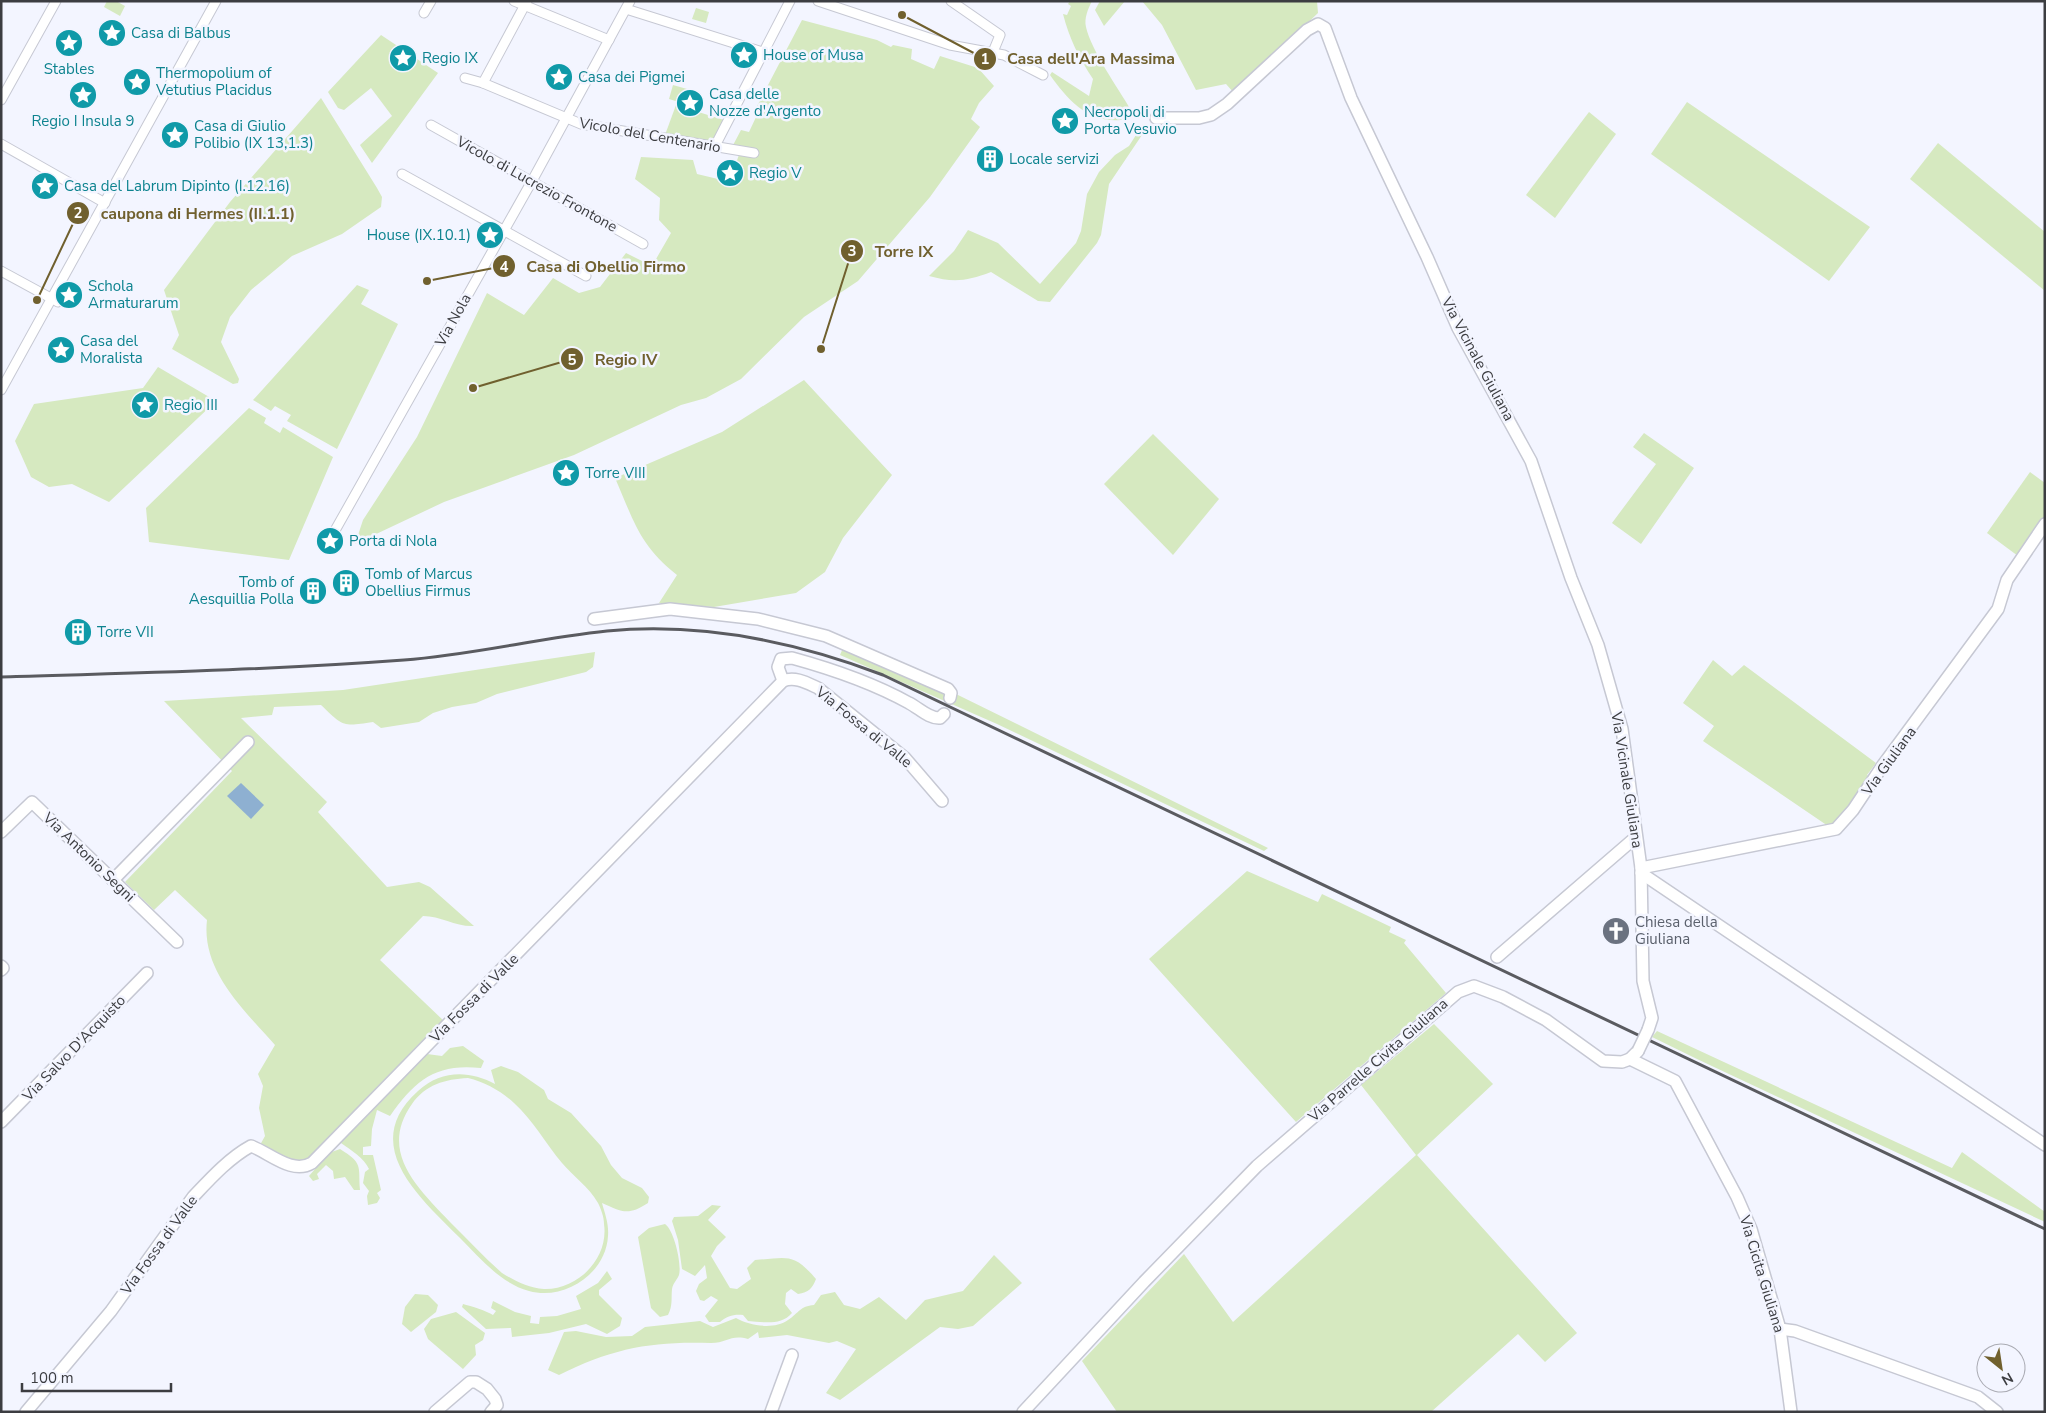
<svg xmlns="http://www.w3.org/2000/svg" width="2046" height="1413" font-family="'Nunito Sans',sans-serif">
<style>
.green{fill:#d6e9c0;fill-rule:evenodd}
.water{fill:#8eb0d1}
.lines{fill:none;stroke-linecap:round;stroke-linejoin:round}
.pedestrian-tunnel{stroke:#ced0d9;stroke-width:9;stroke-dasharray:9 4.5;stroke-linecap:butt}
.pedestrian-casing{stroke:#c6c8d3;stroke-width:11}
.minor-casing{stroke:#c6c8d3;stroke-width:14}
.pedestrian{stroke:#fff;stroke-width:9}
.minor{stroke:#fff;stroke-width:11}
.rail{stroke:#5a5b60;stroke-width:3}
.minor-bridge-casing{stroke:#c6c8d3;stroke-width:14;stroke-linecap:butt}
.minor-bridge{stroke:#fff;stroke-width:11}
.labels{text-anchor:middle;stroke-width:5;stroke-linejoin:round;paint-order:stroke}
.culture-label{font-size:15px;fill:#0d838f;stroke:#f3f5ff;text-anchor:start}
.street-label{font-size:15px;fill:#3c3d41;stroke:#f3f5ff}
.worship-label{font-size:15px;fill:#5b616d;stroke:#f3f5ff;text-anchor:start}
.leader{fill:none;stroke:#70602e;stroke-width:2}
.callout-dot{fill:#70602e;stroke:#f3f5ff;stroke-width:2}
.mark-label{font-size:15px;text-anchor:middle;font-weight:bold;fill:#fff}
.callout-label{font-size:16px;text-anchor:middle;font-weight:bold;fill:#70602e;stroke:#f3f5ff;stroke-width:5;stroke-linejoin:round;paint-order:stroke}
</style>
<rect width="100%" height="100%" fill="#f3f5ff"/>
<g class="green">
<path d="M 107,1 L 116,1 L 125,6 L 120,16 L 104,7 Z"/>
<path d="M 1070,1 L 1092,1 C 1088,9 1084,18 1086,27 C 1091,50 1118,88 1131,110 L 1121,120 C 1088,123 1068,100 1050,75 L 1052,72 L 1089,96 L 1093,79 C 1079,58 1069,38 1063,14 L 1067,15 L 1071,6 L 1068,4 Z"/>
<path d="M 1100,1 L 1125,1 L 1104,26 L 1095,10 Z"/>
<path d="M 1142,1 L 1317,1 L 1318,13 L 1234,93 L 1226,84 L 1196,90 L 1162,25 Z"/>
<path d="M 696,8 L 709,12 L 706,23 L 692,19 Z"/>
<path d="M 802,20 L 877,40 L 891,47 L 893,45 L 912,49 L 911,59 L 934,69 L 940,56 L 978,68 L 994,86 L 979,103 L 971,119 L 980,127 L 930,197 L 858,281 L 804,317 L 741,379 L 706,398 L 681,405 L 574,455 L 444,502 L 355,544 L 363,520 L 417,437 L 487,293 L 524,315 L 553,278 L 579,293 L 600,287 L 626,253 L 652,266 L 671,233 L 659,220 L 660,198 L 635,179 L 641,157 L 693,160 L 697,174 L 718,179 L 720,172 L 731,177 L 740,152 L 731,149 L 741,130 L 749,132 L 757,115 L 755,110 Z"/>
<path d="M 381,35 L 438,73 L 372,163 L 360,145 L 392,116 L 371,88 L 344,110 L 338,108 L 328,92 Z"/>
<path d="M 673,85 L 687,89 L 682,103 L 669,99 Z"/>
<path d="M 321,98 L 377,188 L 382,197 L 381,207 L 342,234 L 292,256 L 251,290 L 230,317 L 221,342 L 239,379 L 238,383 L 233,384 L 172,349 L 179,335 L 164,290 L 230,202 Z"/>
<path d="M 1687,102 L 1870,227 L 1829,281 L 1651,154 Z"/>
<path d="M 676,105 L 724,120 L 713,141 L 665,135 Z"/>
<path d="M 1589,112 L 1616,134 L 1555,218 L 1526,195 Z"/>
<path d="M 1143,124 L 1146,129 L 1109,184 L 1101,235 L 1097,243 L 1050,302 L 1038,301 L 991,272 C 967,281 954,283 929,276 L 954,251 L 968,230 L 998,243 L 1040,284 L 1076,243 L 1081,231 L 1087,194 L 1099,172 L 1115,155 L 1129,146 Z"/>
<path d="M 1938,143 L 2045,232 L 2045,291 L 1910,179 Z"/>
<path d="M 357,285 L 369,290 L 361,304 L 398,324 L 337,449 L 287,421 L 291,415 L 275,406 L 271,411 L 253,400 Z"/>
<path d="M 158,367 L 216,401 L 109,502 L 72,484 L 49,487 L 31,477 L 15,441 L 34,404 L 143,388 Z"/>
<path d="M 804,380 L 892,475 L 843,538 L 825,572 L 796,593 L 714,607 L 659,603 L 677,575 C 639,545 634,521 615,478 L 722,432 Z"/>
<path d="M 249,408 L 266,418 L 264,423 L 280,433 L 283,427 L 333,457 L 289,560 L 149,542 L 146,508 Z"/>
<path d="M 1644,433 L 1694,468 L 1641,544 L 1612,523 L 1656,464 L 1633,447 Z"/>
<path d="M 1153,434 L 1219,499 L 1173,555 L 1104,484 Z"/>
<path d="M 2030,472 L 2045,483 L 2045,517 L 2018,556 L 1987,533 Z"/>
<path d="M 843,648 L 956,694 L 1268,848 L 1264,851 L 997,724 L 840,655 Z"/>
<path d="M 595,652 L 593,667 L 586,672 L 497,694 L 476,703 L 452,707 L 433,713 L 419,722 L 381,728 L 373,722 C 342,727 343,726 321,705 L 274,707 L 272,715 L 241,718 L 327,802 L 318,812 L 387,887 L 419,882 L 430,887 L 474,926 C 456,927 441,916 423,916 L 380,960 L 445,1022 L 311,1160 L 293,1163 L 260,1145 L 265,1136 L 259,1108 L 263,1086 L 258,1074 L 275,1045 C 244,1010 201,971 207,920 L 175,890 L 154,910 L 125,882 L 232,771 L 164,701 L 343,690 Z"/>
<path d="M 1713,660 L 1732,676 L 1744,665 L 1876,763 L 1867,775 L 1870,777 L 1846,811 L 1837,821 L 1828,826 L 1703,741 L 1714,726 L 1683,703 Z"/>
<path d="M 1247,871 L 1318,902 L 1322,894 L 1391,927 L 1389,932 L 1406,940 L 1404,943 L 1446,993 L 1296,1122 L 1149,959 Z"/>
<path d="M 1434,1024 L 1493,1084 L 1417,1155 L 1577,1333 L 1545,1362 L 1518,1334 L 1431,1412 L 1117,1412 L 1082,1361 L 1184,1254 L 1233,1322 L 1416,1155 L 1361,1085 Z"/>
<path d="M 1657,1031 L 1952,1168 L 1962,1152 L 2045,1212 L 2045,1222 L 1697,1059 L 1652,1037 Z"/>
<path d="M 463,1046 L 484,1061 L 481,1068 C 436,1063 415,1080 390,1116 L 377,1110 L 372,1129 L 371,1146 L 363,1147 L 363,1155 L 373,1155 L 381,1190 L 377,1193 L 380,1198 L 377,1203 L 368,1205 L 367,1196 L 369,1191 L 363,1183 L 365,1172 L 369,1169 C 364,1158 351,1150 341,1143 L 342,1140 L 427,1054 L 442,1056 L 450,1048 Z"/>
<path d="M 501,1066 L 518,1072 L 544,1090 L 548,1099 L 571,1113 L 601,1146 L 611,1165 L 622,1178 L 642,1188 L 649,1197 L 648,1203 C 628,1216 622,1212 602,1203 C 605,1214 609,1224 608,1236 C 606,1274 564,1301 529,1291 C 500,1283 480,1258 460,1238 C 420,1198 358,1145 418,1091 C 441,1070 469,1070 495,1084 L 491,1070 ZM 468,1078 C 485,1082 501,1091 514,1103 C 533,1120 546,1144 562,1163 C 573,1176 589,1187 598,1203 C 601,1209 604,1217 604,1224 C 609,1258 578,1290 544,1289 C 528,1288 515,1281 502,1273 C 484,1257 467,1239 450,1222 C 418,1188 378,1152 412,1104 C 425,1085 445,1079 468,1078 Z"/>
<path d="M 340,1149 C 364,1164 358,1166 360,1190 L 354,1190 L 345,1177 L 334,1179 L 333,1171 L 326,1165 L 317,1174 L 319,1179 L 313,1181 L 309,1176 L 329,1153 Z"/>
<path d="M 712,1205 L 721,1206 L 708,1220 L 726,1237 L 717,1246 L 711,1256 L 730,1288 L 737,1289 L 751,1279 L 747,1268 L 755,1260 C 787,1258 793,1252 816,1279 C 812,1289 809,1292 798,1294 L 791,1289 L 786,1293 L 785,1304 L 792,1313 C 781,1326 763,1322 748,1321 L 743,1315 C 734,1314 727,1316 720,1322 L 709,1322 L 705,1316 L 718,1300 L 711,1296 L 704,1301 L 700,1300 L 696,1291 L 699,1284 L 707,1278 L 705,1265 L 695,1276 L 682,1269 L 678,1240 L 672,1221 L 674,1217 L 698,1216 Z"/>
<path d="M 665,1224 C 674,1230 682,1264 679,1275 C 677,1280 673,1283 672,1289 C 671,1299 673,1305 668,1315 L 660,1317 L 651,1308 L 638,1237 L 649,1228 Z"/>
<path d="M 994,1255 L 1022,1283 L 973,1326 L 958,1329 L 940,1327 L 840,1400 L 826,1393 L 856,1349 L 837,1341 L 829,1343 L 787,1335 L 759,1338 L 758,1332 L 748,1339 C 731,1334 727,1343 711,1343 C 652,1341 613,1348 559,1375 L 548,1370 L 564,1332 L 576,1331 L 606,1337 L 632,1336 L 645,1327 L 700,1321 L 713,1327 L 736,1318 C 750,1326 774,1330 788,1320 C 799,1313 800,1306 814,1305 L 821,1295 L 835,1292 L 844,1305 L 860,1309 L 879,1297 L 906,1320 L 925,1300 L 963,1291 Z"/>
<path d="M 607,1271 L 612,1279 L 599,1290 L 599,1295 L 622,1318 L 620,1326 L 607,1334 L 586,1324 L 549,1333 L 512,1337 L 511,1328 L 486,1329 L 462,1307 L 463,1304 C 471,1306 487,1311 493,1315 L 496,1311 L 491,1308 L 493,1301 L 515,1312 L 531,1316 L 530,1323 L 539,1324 L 540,1317 L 557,1316 L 581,1309 L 576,1296 L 598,1283 Z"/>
<path d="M 415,1294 L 428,1295 L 438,1305 L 436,1312 L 411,1332 L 402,1324 L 405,1307 Z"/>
<path d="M 456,1312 L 485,1333 L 483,1340 L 475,1345 L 476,1355 L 463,1369 L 428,1339 L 424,1329 L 431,1319 Z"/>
</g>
<path class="water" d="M 241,783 L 264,805 L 251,819 L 227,796 Z"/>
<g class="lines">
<path class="pedestrian-tunnel" d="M 330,541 L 333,534"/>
<defs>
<g id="pedestrian">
<path d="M 514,1 L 609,40"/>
<path d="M 818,1 L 950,45 L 1004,55 L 1043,75"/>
<path d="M 951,1 L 1000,35 L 993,52"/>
<path d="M 626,9 L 769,54"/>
<path d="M 424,13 L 431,1"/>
<path d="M 465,78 L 483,83 L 581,124 L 754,153"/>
<path d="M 483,83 L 527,1"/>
<path d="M 1,100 L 56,1"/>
<path d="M 431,125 L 643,244"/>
<path d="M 1,144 L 105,203"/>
<path d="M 715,146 L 790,1"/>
<path d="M 402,174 L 586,276"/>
<path d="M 1,271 L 58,302"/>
<path d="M 1,390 L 216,1"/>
<path d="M 333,534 L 532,181 L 630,1"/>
</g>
<g id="minor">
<path d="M 1156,118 L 1199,118 L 1211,115 L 1227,104 L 1307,30 L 1318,24 L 1325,28 L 1351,98 L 1427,257 L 1458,328 L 1531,461 L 1571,578 L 1598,645 L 1622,729 L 1641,868 L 1643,981 L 1652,1018 L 1648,1030"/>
<path d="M 594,619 L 670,609 L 758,619 L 826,636 L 948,689 L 951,693 L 950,698"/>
<path d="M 783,681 L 778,667 L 781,659 L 792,658 C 832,669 873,683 909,703 C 919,708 929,719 940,718 L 944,714"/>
<path d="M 1,832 L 32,802 L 177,942"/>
<path d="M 1641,868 L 1836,829 L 1853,810 L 1883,765 L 1998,609 L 2007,580 L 2045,524"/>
<path d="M 1641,873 L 2045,1145"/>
<path d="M 113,880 L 248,742"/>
<path d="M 1497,957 L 1636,837"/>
<path d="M 1,966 L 3,968 L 1,970"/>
<path d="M 1630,1059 L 1675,1081 L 1737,1197 L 1751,1229 L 1780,1329 L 1791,1412"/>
<path d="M 1,1122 L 147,973"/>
<path d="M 1780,1329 L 1795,1331 L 1978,1397 L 1997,1412"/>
<path d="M 26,1412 L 111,1311 L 193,1197 C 210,1179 229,1158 251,1146 C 270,1153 292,1175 312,1163 L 783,681 C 795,676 807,683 818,688 L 905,758 L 942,801"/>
<path d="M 435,1412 L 470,1382 L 476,1382 L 487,1389 L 495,1399 L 497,1405 L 491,1412"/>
<path d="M 771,1412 L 792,1355"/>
<path d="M 1023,1412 L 1144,1282 L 1257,1166 L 1458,992 L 1474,986 L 1503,997 L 1546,1020 L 1603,1061 L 1622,1062 L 1630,1059 L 1638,1051"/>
</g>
</defs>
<use href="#pedestrian" class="pedestrian-casing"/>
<use href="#minor" class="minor-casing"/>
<use href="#pedestrian" class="pedestrian"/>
<use href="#minor" class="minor"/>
<path class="rail" d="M 1,677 C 135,673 270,670 404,660 C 472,655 539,638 607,631 C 703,622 794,641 883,675 L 2045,1229"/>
<defs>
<path id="minor-bridge" d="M 1638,1051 L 1648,1030"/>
</defs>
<use href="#minor-bridge" class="minor-bridge-casing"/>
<use href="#minor-bridge" class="minor-bridge"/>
</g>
<defs>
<symbol id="sight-disc" viewBox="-11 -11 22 22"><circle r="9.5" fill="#0f9aa8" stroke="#f3f5ff"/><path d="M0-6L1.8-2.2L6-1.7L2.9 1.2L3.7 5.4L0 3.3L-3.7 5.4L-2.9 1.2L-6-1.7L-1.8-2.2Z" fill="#fff"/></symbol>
<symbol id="building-disc" viewBox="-11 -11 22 22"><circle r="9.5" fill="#0f9aa8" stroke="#f3f5ff"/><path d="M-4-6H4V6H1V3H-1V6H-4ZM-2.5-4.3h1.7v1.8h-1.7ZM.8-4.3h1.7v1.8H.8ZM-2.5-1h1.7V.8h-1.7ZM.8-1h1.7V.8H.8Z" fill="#fff"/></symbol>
<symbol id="church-disc" viewBox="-11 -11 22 22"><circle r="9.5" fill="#6b7280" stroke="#f3f5ff"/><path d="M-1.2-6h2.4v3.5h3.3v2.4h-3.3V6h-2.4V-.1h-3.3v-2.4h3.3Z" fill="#fff"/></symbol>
</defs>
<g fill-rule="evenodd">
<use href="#sight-disc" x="96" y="17" width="32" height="32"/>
<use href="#sight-disc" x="53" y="27" width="32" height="32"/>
<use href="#sight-disc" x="728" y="39" width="32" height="32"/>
<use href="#sight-disc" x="387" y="42" width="32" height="32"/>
<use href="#sight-disc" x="543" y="61" width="32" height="32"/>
<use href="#sight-disc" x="121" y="66" width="32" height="32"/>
<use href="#sight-disc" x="67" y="79" width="32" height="32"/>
<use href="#sight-disc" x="674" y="87" width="32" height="32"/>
<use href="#sight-disc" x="1049" y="105" width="32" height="32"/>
<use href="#sight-disc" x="159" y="119" width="32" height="32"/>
<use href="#building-disc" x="974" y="143" width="32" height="32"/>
<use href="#sight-disc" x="714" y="157" width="32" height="32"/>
<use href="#sight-disc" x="29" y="170" width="32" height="32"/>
<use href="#sight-disc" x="474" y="219" width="32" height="32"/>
<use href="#sight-disc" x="53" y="279" width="32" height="32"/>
<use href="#sight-disc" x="45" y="334" width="32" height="32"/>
<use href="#sight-disc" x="129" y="389" width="32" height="32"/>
<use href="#sight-disc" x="550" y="457" width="32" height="32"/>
<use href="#sight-disc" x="314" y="525" width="32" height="32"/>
<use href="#building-disc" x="330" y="567" width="32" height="32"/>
<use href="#building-disc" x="297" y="575" width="32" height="32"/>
<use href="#building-disc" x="62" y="616" width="32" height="32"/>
<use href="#church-disc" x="1600" y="915" width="32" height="32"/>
</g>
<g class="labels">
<g class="culture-label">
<text x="131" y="38">Casa di Balbus</text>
<text x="763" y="60">House of Musa</text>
<text x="422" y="63">Regio IX</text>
<text x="69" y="74" text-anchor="middle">Stables</text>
<text x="156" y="78">Thermopolium of<tspan x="156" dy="17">Vetutius Placidus</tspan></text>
<text x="578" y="82">Casa dei Pigmei</text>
<text x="709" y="99">Casa delle<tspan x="709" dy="17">Nozze d'Argento</tspan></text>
<text x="1084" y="117">Necropoli di<tspan x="1084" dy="17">Porta Vesuvio</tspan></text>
<text x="83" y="126" text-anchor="middle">Regio I Insula 9</text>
<text x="194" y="131">Casa di Giulio<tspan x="194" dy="17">Polibio (IX 13,1.3)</tspan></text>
<text x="1009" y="164">Locale servizi</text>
<text x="749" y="178">Regio V</text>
<text x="64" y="191">Casa del Labrum Dipinto (I.12.16)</text>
<text x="471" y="240" text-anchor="end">House (IX.10.1)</text>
<text x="88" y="291">Schola<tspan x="88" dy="17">Armaturarum</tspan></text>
<text x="80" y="346">Casa del<tspan x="80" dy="17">Moralista</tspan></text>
<text x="164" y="410">Regio III</text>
<text x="585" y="478">Torre VIII</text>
<text x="349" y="546">Porta di Nola</text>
<text x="365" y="579">Tomb of Marcus<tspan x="365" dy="17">Obellius Firmus</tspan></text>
<text x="294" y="587" text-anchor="end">Tomb of<tspan x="294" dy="17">Aesquillia Polla</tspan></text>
<text x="97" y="637">Torre VII</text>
</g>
<g class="street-label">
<text transform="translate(650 135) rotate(10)" y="5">Vicolo del Centenario</text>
<text transform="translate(537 184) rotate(29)" y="5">Vicolo di Lucrezio Frontone</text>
<text transform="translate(453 320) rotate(-61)" y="5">Via Nola</text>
<text transform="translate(1478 359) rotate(62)" y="5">Via Vicinale Giuliana</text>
<text transform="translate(864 727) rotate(39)" y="5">Via Fossa di Valle</text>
<text transform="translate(1889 761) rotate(-54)" y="5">Via Giuliana</text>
<text transform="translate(1627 780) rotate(81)" y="5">Via Vicinale Giuliana</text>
<text transform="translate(89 857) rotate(44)" y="5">Via Antonio Segni</text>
<text transform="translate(474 998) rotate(-45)" y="5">Via Fossa di Valle</text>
<text transform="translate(74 1048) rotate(-46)" y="5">Via Salvo D'Acquisto</text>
<text transform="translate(1378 1060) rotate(-41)" y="5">Via Parrelle Civita Giuliana</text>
<text transform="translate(159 1245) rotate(-54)" y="5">Via Fossa di Valle</text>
<text transform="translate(1762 1274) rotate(73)" y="5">Via Cicita Giuliana</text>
</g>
<g class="worship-label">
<text x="1635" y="927">Chiesa della<tspan x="1635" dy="17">Giuliana</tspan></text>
</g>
</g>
<path class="leader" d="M902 15L985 59M37 300L78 213M821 349L852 251M427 281L504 266M473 388L572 359"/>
<g class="callout-dot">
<circle cx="902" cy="15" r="5"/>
<circle cx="37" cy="300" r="5"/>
<circle cx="821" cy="349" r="5"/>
<circle cx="427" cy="281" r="5"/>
<circle cx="473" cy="388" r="5"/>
<circle cx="985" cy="59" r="12"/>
<circle cx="78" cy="213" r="12"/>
<circle cx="852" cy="251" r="12"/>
<circle cx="504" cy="266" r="12"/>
<circle cx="572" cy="359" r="12"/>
</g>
<g class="mark-label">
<text x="985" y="64">1</text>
<text x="78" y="218">2</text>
<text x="852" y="256">3</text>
<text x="504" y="272">4</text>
<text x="572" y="365">5</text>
</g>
<g class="callout-label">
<text x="1091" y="64">Casa dell'Ara Massima</text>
<text x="198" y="219">caupona di Hermes (II.1.1)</text>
<text x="904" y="257">Torre IX</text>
<text x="606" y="272">Casa di Obellio Firmo</text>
<text x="626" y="365">Regio IV</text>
</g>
<rect width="2046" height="1413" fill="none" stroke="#3c3d41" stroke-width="5"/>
<g transform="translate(2001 1368) rotate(150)"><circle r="24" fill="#f3f5ff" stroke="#aaabb3"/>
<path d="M0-4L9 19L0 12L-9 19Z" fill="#70602e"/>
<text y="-8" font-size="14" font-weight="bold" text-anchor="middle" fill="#3c3d41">N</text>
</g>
<path d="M22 1383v8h149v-8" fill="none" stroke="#3c3d41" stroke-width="2.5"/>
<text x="30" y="1383" font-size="15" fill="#3c3d41" stroke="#f3f5ff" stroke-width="4" paint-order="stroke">100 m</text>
</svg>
